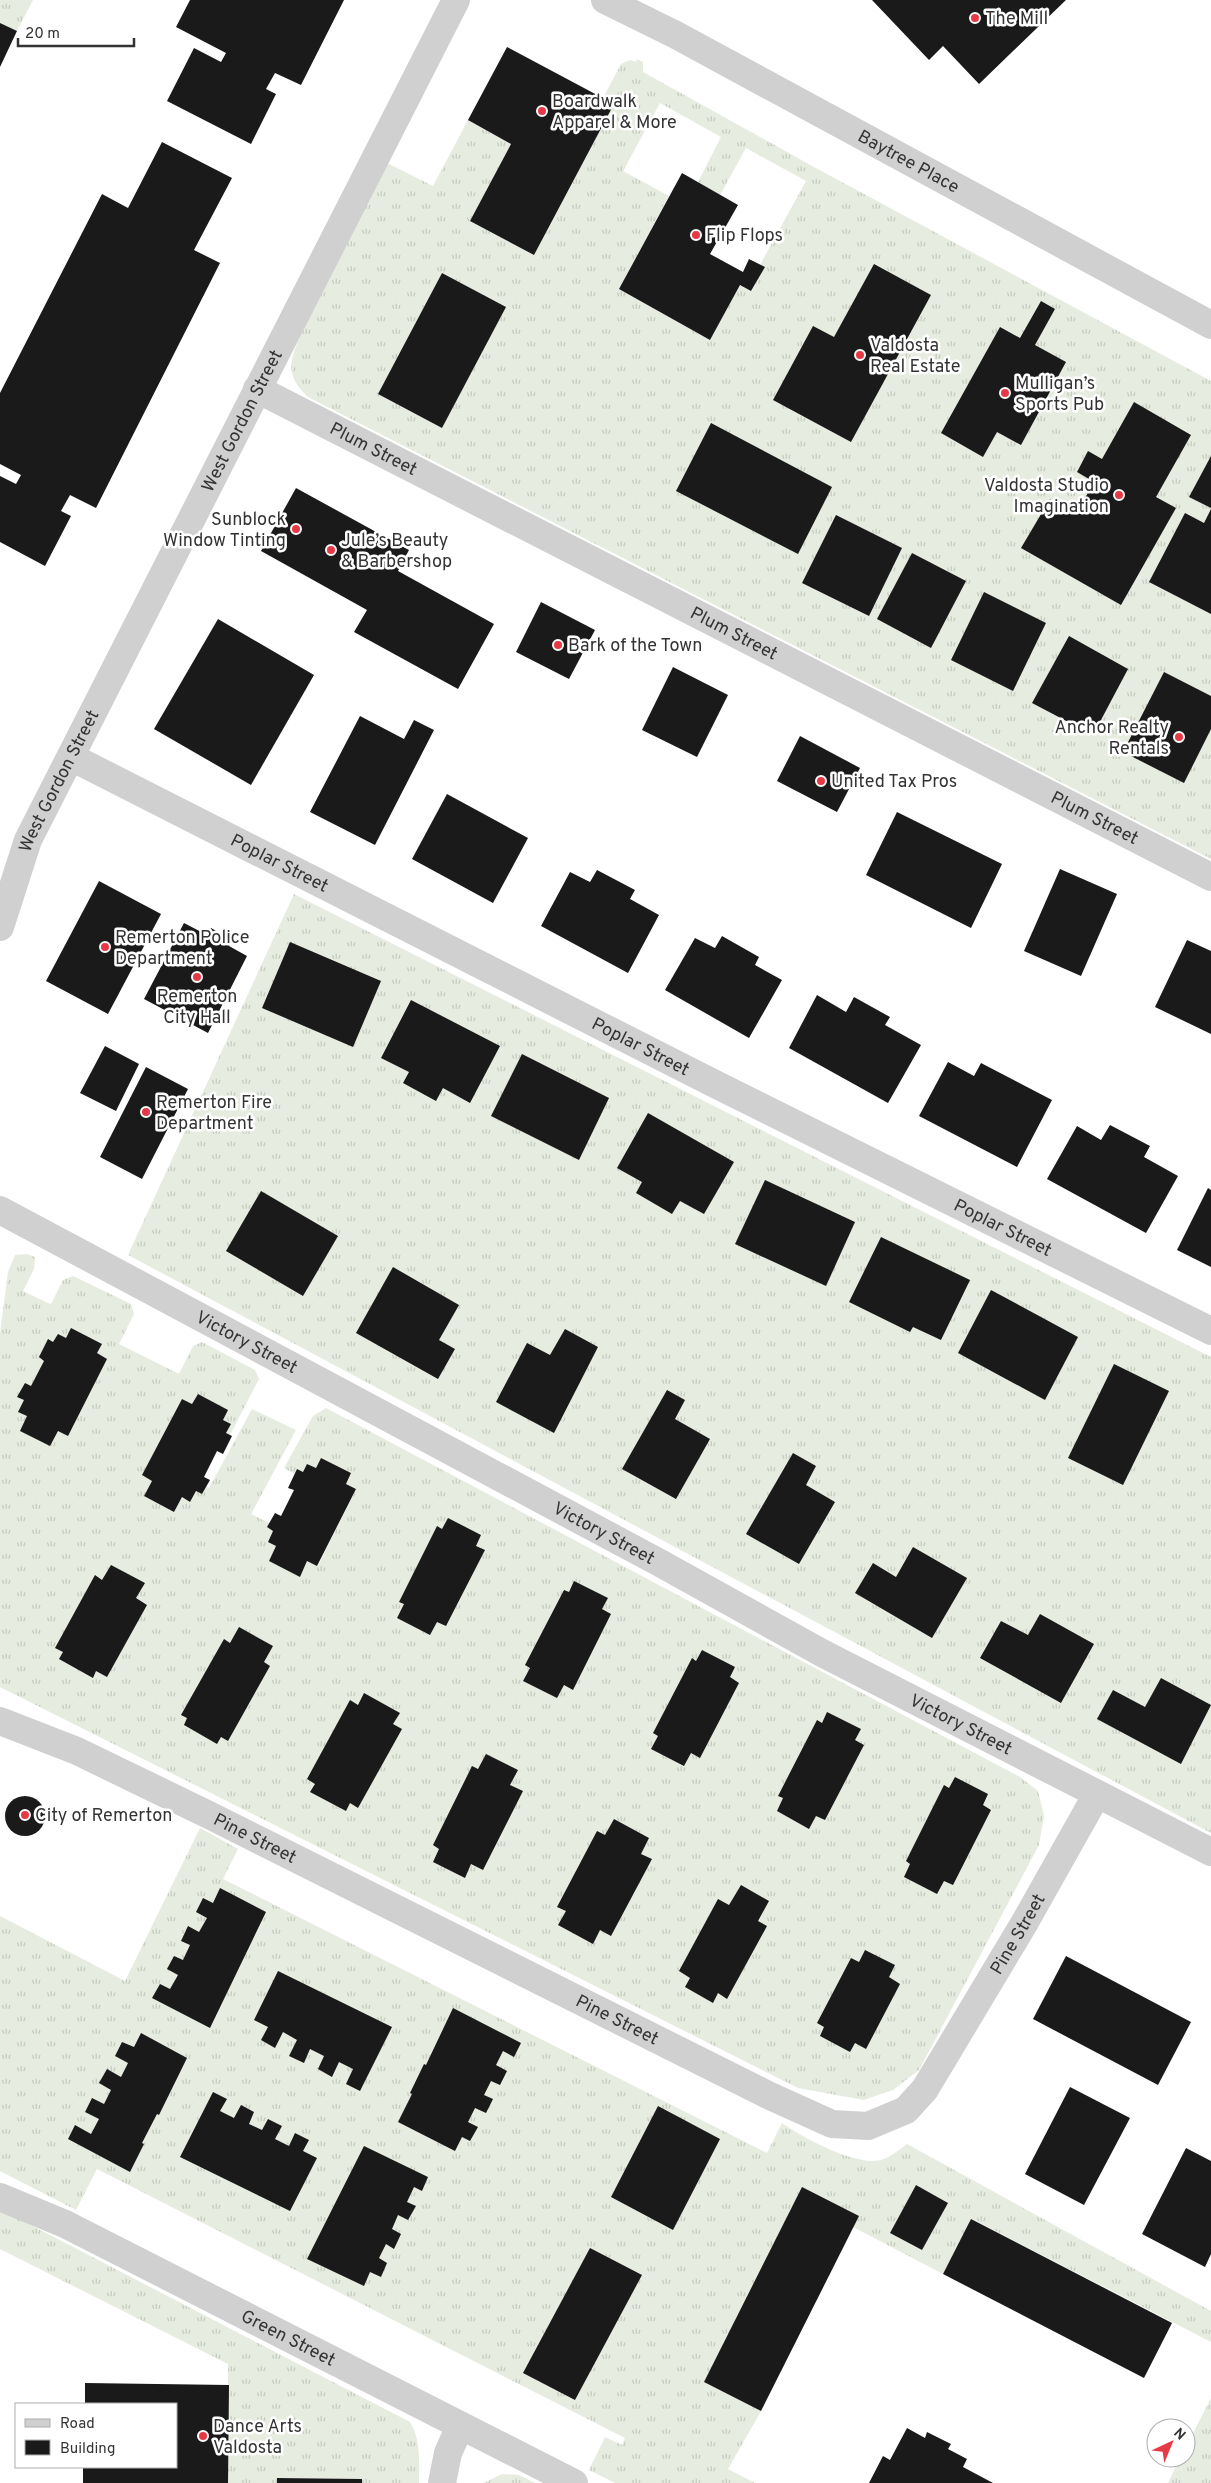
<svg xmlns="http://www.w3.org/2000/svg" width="1211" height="2483" font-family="Overpass,sans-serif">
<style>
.grass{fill:url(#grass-tufts);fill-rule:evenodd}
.building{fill:#1a1a1a}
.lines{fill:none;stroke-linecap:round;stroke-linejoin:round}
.minor{stroke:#d0d0d0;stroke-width:28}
.poi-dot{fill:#e63946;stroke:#fff;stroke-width:2}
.labels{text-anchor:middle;stroke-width:5;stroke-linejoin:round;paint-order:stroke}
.poi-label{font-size:18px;fill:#333;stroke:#fff;text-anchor:start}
.street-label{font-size:18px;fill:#333;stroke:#fff}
</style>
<defs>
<pattern id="grass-tufts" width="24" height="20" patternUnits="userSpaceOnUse" patternTransform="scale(1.25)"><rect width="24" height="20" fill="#e6ecdf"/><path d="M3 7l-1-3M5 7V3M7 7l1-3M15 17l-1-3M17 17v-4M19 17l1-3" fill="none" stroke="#c6cbc0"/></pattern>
</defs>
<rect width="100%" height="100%" fill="#fff"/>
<g class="grass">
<path d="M 0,0 L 33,0 L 17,31 L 0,23 Z"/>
<path d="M 637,59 L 643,62 L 643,72 L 814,167 L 1211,381 L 1211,859 L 308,397 C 281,372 292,357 304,327 L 387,163 L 433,186 L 468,120 L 511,144 L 470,221 L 534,255 L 614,104 L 603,98 L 621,64 L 630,60 L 636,62 ZM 660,103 L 721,137 L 698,182 L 720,195 L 746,148 L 806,181 L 760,265 L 764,268 L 752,291 L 740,285 L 710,340 L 619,289 L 669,196 L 623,171 ZM 442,273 L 506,307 L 442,428 L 378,394 Z"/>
<path d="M 294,894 L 1211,1357 L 1211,1833 L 128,1255 Z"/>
<path d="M 26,1254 L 35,1257 L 34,1269 L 23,1291 L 48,1303 L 51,1304 L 63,1280 L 73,1276 L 131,1304 L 134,1314 L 119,1344 L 179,1374 L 193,1346 L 202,1342 L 255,1370 L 259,1379 L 230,1435 L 226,1433 L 231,1424 L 223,1420 L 227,1410 L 198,1394 L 192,1404 L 182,1399 L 142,1475 L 152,1481 L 144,1496 L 174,1512 L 182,1497 L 190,1502 L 196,1491 L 202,1494 L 206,1487 L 209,1488 L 252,1409 L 296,1430 L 251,1514 L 275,1526 L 268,1541 L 276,1546 L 269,1561 L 300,1577 L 307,1561 L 318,1566 L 356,1489 L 346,1484 L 351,1473 L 321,1458 L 316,1468 L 307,1464 L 303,1472 L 295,1474 L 284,1468 L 313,1416 L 326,1408 L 1020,1777 L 1038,1791 L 1044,1816 L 1039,1845 L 919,2070 L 893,2090 L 864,2100 L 798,2088 L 0,1687 L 0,1333 L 8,1272 L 15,1255 Z"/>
<path d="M 200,1828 L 238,1849 L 223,1879 L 767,2153 L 782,2123 C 803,2138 860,2169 884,2159 C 892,2156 900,2149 907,2144 L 1211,2311 L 1211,2342 L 972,2219 L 943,2274 L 853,2227 L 704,2382 L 761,2411 L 728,2469 L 755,2483 L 615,2483 L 589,2470 L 605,2437 L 622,2445 L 625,2438 L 97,2169 L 76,2210 L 0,2171 L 0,1916 L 125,1981 ZM 916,2185 L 948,2203 L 922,2250 L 890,2233 Z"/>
<path d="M 0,2209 L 410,2422 C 421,2439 419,2463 419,2483 L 362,2483 L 362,2479 L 277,2478 L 277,2483 L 228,2483 L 228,2364 L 0,2249 Z"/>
<path d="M 1211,2398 L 1211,2483 L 1168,2483 L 1180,2458 L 1186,2458 L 1186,2447 Z"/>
<path d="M 502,2474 L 519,2475 L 535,2483 L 484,2483 Z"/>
</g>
<g class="building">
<path d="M 190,0 L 344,0 L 301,85 L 275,73 L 266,89 L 276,94 L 251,144 L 167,101 L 194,48 L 221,62 L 226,53 L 176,27 Z"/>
<path d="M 872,0 L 1066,0 L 979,84 L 943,46 L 929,60 Z"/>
<path d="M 0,23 L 17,31 L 0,67 Z"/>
<path d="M 507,47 L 614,104 L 534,255 L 470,221 L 511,144 L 468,120 Z"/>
<path d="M 162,142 L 232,178 L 194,250 L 220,263 L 96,508 L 70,495 L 61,511 L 71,516 L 45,566 L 0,542 L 0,476 L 16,484 L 21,475 L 0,464 L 0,393 L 102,194 L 128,208 Z"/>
<path d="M 682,173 L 738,205 L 710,254 L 743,272 L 749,259 L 765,267 L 751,291 L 740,285 L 710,340 L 619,289 Z"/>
<path d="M 874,264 L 931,295 L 851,442 L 773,400 L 813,326 L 834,337 Z"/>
<path d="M 442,273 L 506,307 L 442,428 L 378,394 Z"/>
<path d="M 1041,301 L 1055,309 L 1035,345 L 1066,362 L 1021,445 L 997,432 L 983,457 L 941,433 L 1000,327 L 1020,338 Z"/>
<path d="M 1134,402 L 1191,435 L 1156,497 L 1176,508 L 1121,605 L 1021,548 L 1050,499 L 1076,514 L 1094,482 L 1077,472 L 1088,451 L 1102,459 Z"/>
<path d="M 711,423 L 832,487 L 798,554 L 676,491 Z"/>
<path d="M 1211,456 L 1211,508 L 1189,497 Z"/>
<path d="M 296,488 L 409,550 L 398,571 L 494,624 L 458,689 L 354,632 L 367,610 L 261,551 Z"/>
<path d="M 1211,509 L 1211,614 L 1149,582 L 1185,513 L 1204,523 Z"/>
<path d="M 836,515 L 902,548 L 869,616 L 802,583 Z"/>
<path d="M 912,553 L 966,581 L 931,648 L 877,619 Z"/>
<path d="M 984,592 L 1046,623 L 1013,691 L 951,660 Z"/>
<path d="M 541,602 L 595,630 L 569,679 L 516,652 Z"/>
<path d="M 218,619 L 314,675 L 251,785 L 154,729 Z"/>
<path d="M 1069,636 L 1128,669 L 1093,735 L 1032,703 Z"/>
<path d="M 673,667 L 728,695 L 697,757 L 642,730 Z"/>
<path d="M 1164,672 L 1211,696 L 1211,729 L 1184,783 L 1123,752 Z"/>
<path d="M 360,716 L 404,739 L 414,720 L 434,730 L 375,845 L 310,812 Z"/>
<path d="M 800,736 L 860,768 L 837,812 L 777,781 Z"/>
<path d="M 447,794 L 528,838 L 493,903 L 412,859 Z"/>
<path d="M 897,812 L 1002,864 L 971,928 L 866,875 Z"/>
<path d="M 1060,869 L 1117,894 L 1081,976 L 1024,951 Z"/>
<path d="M 597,870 L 635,890 L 630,899 L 659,915 L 628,973 L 541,926 L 570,872 L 590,882 Z"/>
<path d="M 99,881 L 161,914 L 108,1014 L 46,981 Z"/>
<path d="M 184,923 L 207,935 L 211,928 L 232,940 L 229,946 L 247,956 L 208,1033 L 144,999 Z"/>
<path d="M 722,936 L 759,957 L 755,965 L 782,980 L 749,1038 L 665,990 L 695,938 L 715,948 Z"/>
<path d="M 1187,940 L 1211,951 L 1211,1034 L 1155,1007 Z"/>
<path d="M 290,942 L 381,981 L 353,1047 L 262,1008 Z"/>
<path d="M 817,995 L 846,1012 L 854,997 L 890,1017 L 885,1025 L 921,1045 L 888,1103 L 789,1048 Z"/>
<path d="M 411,1000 L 500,1046 L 470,1103 L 443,1088 L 436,1101 L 403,1083 L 409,1072 L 381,1058 Z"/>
<path d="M 105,1046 L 139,1064 L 116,1111 L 80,1093 Z"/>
<path d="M 522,1054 L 609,1098 L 579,1160 L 491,1116 Z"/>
<path d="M 948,1062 L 974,1076 L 981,1063 L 1052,1100 L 1017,1167 L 919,1116 Z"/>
<path d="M 146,1067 L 188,1089 L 142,1179 L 100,1157 Z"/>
<path d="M 648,1113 L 734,1162 L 704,1214 L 680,1201 L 672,1214 L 636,1193 L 642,1182 L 617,1168 Z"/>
<path d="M 1110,1125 L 1150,1146 L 1144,1157 L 1178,1176 L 1146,1233 L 1047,1179 L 1077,1126 L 1101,1140 Z"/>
<path d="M 765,1180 L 855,1222 L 826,1286 L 735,1244 Z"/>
<path d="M 1208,1188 L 1211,1190 L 1211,1267 L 1177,1250 Z"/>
<path d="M 261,1191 L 338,1236 L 303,1296 L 226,1251 Z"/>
<path d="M 881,1237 L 970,1280 L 941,1340 L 913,1327 L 910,1332 L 849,1302 Z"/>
<path d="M 393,1267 L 459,1305 L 439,1340 L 455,1349 L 438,1379 L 356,1333 Z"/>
<path d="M 991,1290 L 1078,1337 L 1045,1400 L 958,1353 Z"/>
<path d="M 71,1328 L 102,1344 L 97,1353 L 107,1359 L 68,1436 L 58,1431 L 50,1446 L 20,1431 L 27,1416 L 18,1412 L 24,1400 L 17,1397 L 25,1383 L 31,1386 L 44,1361 L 39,1357 L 48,1339 L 53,1342 L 58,1334 L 66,1338 Z"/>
<path d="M 565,1329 L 598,1347 L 554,1433 L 496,1402 L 527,1343 L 550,1355 Z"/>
<path d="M 1114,1364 L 1169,1391 L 1123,1485 L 1068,1458 Z"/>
<path d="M 667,1390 L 685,1400 L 675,1419 L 710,1439 L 676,1499 L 622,1469 Z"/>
<path d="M 198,1394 L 228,1410 L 223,1420 L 231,1424 L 226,1433 L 232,1436 L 223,1454 L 217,1451 L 204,1477 L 210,1480 L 202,1494 L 196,1491 L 190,1502 L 182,1497 L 174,1512 L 144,1496 L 152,1481 L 142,1475 L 182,1399 L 192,1404 Z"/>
<path d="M 793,1453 L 816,1466 L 806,1485 L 835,1502 L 799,1564 L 746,1534 Z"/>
<path d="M 321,1458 L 351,1473 L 346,1484 L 356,1489 L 317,1566 L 307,1561 L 300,1577 L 269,1561 L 276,1546 L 268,1542 L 273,1531 L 267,1527 L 275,1513 L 281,1516 L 294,1490 L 288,1488 L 297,1469 L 303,1472 L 307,1464 L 316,1468 Z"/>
<path d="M 448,1518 L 481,1535 L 476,1546 L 485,1550 L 446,1626 L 437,1622 L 430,1635 L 397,1618 L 404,1604 L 399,1602 L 437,1526 L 442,1529 Z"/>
<path d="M 913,1547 L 967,1578 L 932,1638 L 855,1593 L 873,1563 L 896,1577 Z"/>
<path d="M 111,1565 L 145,1583 L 136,1598 L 147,1605 L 107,1677 L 96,1671 L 93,1678 L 59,1659 L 63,1652 L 55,1648 L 95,1575 L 102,1580 Z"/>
<path d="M 574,1581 L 608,1598 L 602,1609 L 611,1614 L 573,1690 L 564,1685 L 557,1698 L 523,1681 L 530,1668 L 525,1665 L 564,1590 L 569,1592 Z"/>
<path d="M 1040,1614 L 1094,1644 L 1061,1703 L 980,1658 L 1001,1621 L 1028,1635 Z"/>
<path d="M 239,1627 L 273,1646 L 264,1662 L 270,1666 L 228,1741 L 221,1737 L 217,1744 L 184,1725 L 187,1718 L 181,1715 L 224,1639 L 230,1643 Z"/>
<path d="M 702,1650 L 735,1667 L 730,1677 L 739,1683 L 700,1758 L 691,1753 L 684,1766 L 651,1749 L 658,1736 L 653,1733 L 692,1658 L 696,1661 Z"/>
<path d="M 1161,1678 L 1211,1705 L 1181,1764 L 1097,1719 L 1113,1690 L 1145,1707 Z"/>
<path d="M 364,1693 L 400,1713 L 393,1724 L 402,1729 L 358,1808 L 350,1803 L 346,1811 L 310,1792 L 315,1784 L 307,1779 L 350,1700 L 358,1705 Z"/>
<path d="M 827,1712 L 861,1729 L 855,1740 L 864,1745 L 825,1820 L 816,1816 L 809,1829 L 777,1811 L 783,1798 L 778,1796 L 817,1720 L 822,1723 Z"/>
<path d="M 486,1754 L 518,1770 L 510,1785 L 523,1791 L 483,1870 L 471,1864 L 465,1878 L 433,1862 L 439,1849 L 433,1845 L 472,1766 L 478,1769 Z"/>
<path d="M 955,1777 L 988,1794 L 983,1805 L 991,1810 L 953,1885 L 944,1881 L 937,1894 L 904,1877 L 910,1864 L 906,1861 L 944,1785 L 949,1788 Z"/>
<circle cx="25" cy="1816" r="20"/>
<path d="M 614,1819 L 649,1838 L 641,1854 L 652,1859 L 611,1936 L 600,1930 L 593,1944 L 558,1925 L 566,1911 L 557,1907 L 597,1831 L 605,1835 Z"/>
<path d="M 741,1885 L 769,1901 L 758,1921 L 767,1926 L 727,1999 L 718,1993 L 713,2003 L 685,1987 L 690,1978 L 679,1971 L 718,1899 L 729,1905 Z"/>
<path d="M 220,1888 L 266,1912 L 210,2028 L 152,1998 L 160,1984 L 170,1989 L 178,1975 L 167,1969 L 174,1956 L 183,1960 L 190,1945 L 181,1941 L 188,1926 L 199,1932 L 207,1918 L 196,1912 L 203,1898 L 213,1903 Z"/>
<path d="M 865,1950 L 895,1965 L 889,1977 L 900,1984 L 866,2049 L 855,2043 L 850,2052 L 820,2036 L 824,2027 L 817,2023 L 851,1958 L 859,1962 Z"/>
<path d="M 1066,1956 L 1191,2022 L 1158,2085 L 1033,2019 Z"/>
<path d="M 278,1971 L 392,2027 L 360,2091 L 346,2084 L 353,2069 L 339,2062 L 332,2077 L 318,2069 L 324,2056 L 310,2049 L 304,2063 L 289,2056 L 297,2040 L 283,2032 L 275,2048 L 261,2040 L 268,2027 L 254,2020 Z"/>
<path d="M 453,2008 L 521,2043 L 514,2057 L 503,2051 L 496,2065 L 507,2071 L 500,2085 L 491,2081 L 484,2095 L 493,2099 L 486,2113 L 475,2108 L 468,2122 L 478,2127 L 470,2141 L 462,2137 L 455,2151 L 398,2122 L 412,2094 L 410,2093 L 424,2064 L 426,2065 Z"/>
<path d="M 141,2033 L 187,2058 L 159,2115 L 157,2114 L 142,2143 L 144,2144 L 130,2172 L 68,2139 L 75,2125 L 91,2134 L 99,2119 L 85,2112 L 92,2098 L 104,2104 L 111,2090 L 99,2083 L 107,2069 L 121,2077 L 128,2063 L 115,2056 L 122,2042 L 134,2047 Z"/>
<path d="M 1070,2087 L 1130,2118 L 1084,2205 L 1025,2174 Z"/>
<path d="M 213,2092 L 227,2099 L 220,2111 L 234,2118 L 241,2105 L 254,2112 L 249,2124 L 262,2130 L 268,2119 L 282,2126 L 275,2139 L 289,2146 L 295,2133 L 309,2140 L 303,2151 L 317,2158 L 290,2211 L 180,2157 Z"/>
<path d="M 658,2106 L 720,2139 L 673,2230 L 611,2197 Z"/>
<path d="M 364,2146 L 428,2177 L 422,2191 L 414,2187 L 407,2202 L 416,2206 L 408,2220 L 398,2215 L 392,2229 L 401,2234 L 394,2249 L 386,2244 L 379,2258 L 387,2263 L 381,2277 L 370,2272 L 364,2286 L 307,2259 Z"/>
<path d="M 1186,2148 L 1211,2161 L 1211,2254 L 1205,2267 L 1142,2234 Z"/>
<path d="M 916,2185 L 948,2203 L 922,2250 L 890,2233 Z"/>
<path d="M 802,2187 L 859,2216 L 761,2411 L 704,2382 Z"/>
<path d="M 971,2219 L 1172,2323 L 1144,2378 L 943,2274 Z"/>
<path d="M 590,2248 L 642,2275 L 575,2400 L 523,2373 Z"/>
<path d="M 85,2383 L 229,2385 L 228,2483 L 83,2483 L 83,2467 L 176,2467 L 176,2404 L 85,2404 Z"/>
<path d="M 907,2428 L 925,2438 L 927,2432 L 951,2444 L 948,2449 L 967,2459 L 963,2467 L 993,2483 L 869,2483 L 883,2456 L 890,2460 Z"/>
<path d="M 277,2478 L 362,2479 L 362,2483 L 277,2483 Z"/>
</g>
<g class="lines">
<g class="minor">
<path id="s1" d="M 605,0 L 676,35 L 1211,325"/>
<path id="s2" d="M 257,389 L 1211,877"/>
<path id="s3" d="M 71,757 L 717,1085 L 1211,1331"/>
<path id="s4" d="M 0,927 L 28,840 L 456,0"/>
<path id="s5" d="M 0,1210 L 660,1563 L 822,1653 L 1211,1852"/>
<path id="s6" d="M 0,1721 L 77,1751 L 213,1817 L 770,2096 L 832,2124 L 868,2126 L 906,2110 L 925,2089 L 1025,1922 L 1097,1794"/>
<path id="s7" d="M 0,2197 L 65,2224 L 574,2483"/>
<path d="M 442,2483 L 448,2453 L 460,2426"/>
</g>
</g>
<g class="poi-dot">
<circle cx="975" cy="18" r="5"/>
<circle cx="542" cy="111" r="5"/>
<circle cx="696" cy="235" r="5"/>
<circle cx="860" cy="355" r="5"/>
<circle cx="1005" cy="393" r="5"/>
<circle cx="1119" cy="495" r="5"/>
<circle cx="296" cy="529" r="5"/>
<circle cx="331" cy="550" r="5"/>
<circle cx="558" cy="645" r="5"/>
<circle cx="1179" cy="737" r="5"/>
<circle cx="821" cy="781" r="5"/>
<circle cx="105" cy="947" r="5"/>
<circle cx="197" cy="977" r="5"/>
<circle cx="146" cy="1112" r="5"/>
<circle cx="25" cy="1815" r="5"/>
<circle cx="203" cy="2436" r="5"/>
</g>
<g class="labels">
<g class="poi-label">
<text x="985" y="24">The Mill</text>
<text x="552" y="107">Boardwalk<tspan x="552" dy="21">Apparel &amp; More</tspan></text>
<text x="706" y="241">Flip Flops</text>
<text x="870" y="351">Valdosta<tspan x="870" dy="21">Real Estate</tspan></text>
<text x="1015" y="389">Mulligan’s<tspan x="1015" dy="21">Sports Pub</tspan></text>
<text x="1109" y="491" text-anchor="end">Valdosta Studio<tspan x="1109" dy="21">Imagination</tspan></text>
<text x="286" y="525" text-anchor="end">Sunblock<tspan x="286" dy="21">Window Tinting</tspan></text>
<text x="341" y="546">Jule’s Beauty<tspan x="341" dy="21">&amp; Barbershop</tspan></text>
<text x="568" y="651">Bark of the Town</text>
<text x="1169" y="733" text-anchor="end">Anchor Realty<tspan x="1169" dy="21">Rentals</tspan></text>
<text x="831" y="787">United Tax Pros</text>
<text x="115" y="943">Remerton Police<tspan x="115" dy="21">Department</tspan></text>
<text x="197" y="1002" text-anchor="middle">Remerton<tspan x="197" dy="21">City Hall</tspan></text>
<text x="156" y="1108">Remerton Fire<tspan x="156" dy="21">Department</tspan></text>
<text x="35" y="1821">City of Remerton</text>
<text x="213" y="2432">Dance Arts<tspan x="213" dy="21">Valdosta</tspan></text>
</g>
<g class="street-label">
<text dy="6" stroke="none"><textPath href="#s1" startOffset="344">Baytree Place</textPath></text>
<text dy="6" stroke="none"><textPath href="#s4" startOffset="562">West Gordon Street</textPath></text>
<text dy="6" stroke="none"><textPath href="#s2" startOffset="131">Plum Street</textPath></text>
<text dy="6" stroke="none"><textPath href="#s2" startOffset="536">Plum Street</textPath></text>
<text dy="6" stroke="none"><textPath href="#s4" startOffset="158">West Gordon Street</textPath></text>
<text dy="6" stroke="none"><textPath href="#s2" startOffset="941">Plum Street</textPath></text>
<text dy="6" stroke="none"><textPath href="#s3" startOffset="234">Poplar Street</textPath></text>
<text dy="6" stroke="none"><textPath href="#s3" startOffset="639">Poplar Street</textPath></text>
<text dy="6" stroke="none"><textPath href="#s3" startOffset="1044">Poplar Street</textPath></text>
<text dy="6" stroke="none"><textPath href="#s5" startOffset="280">Victory Street</textPath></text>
<text dy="6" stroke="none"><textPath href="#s5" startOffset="685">Victory Street</textPath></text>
<text dy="6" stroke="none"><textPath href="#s5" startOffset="1090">Victory Street</textPath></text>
<text dy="6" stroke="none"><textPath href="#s6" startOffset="281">Pine Street</textPath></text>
<text dy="6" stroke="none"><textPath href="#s6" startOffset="1211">Pine Street</textPath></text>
<text dy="6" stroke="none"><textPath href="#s6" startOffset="686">Pine Street</textPath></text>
<text dy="6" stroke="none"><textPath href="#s7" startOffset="321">Green Street</textPath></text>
</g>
</g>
<rect x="15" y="2403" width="162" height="65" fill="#ffffff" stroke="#adadad"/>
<rect x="25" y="2419" width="25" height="8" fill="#d0d0d0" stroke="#adadad"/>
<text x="60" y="2428" font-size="15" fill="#333333">Road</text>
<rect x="25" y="2440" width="25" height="15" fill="#1a1a1a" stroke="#adadad"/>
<text x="60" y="2453" font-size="15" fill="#333333">Building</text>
<g transform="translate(1171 2443) rotate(44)"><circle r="24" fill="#ffffff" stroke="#adadad"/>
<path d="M0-4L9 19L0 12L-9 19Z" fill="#e63946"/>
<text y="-8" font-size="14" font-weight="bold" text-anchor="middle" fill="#333333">N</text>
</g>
<path d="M18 38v8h116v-8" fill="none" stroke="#333333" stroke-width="2.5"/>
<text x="25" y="38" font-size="15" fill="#333333" stroke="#ffffff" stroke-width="4" paint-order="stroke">20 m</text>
</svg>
